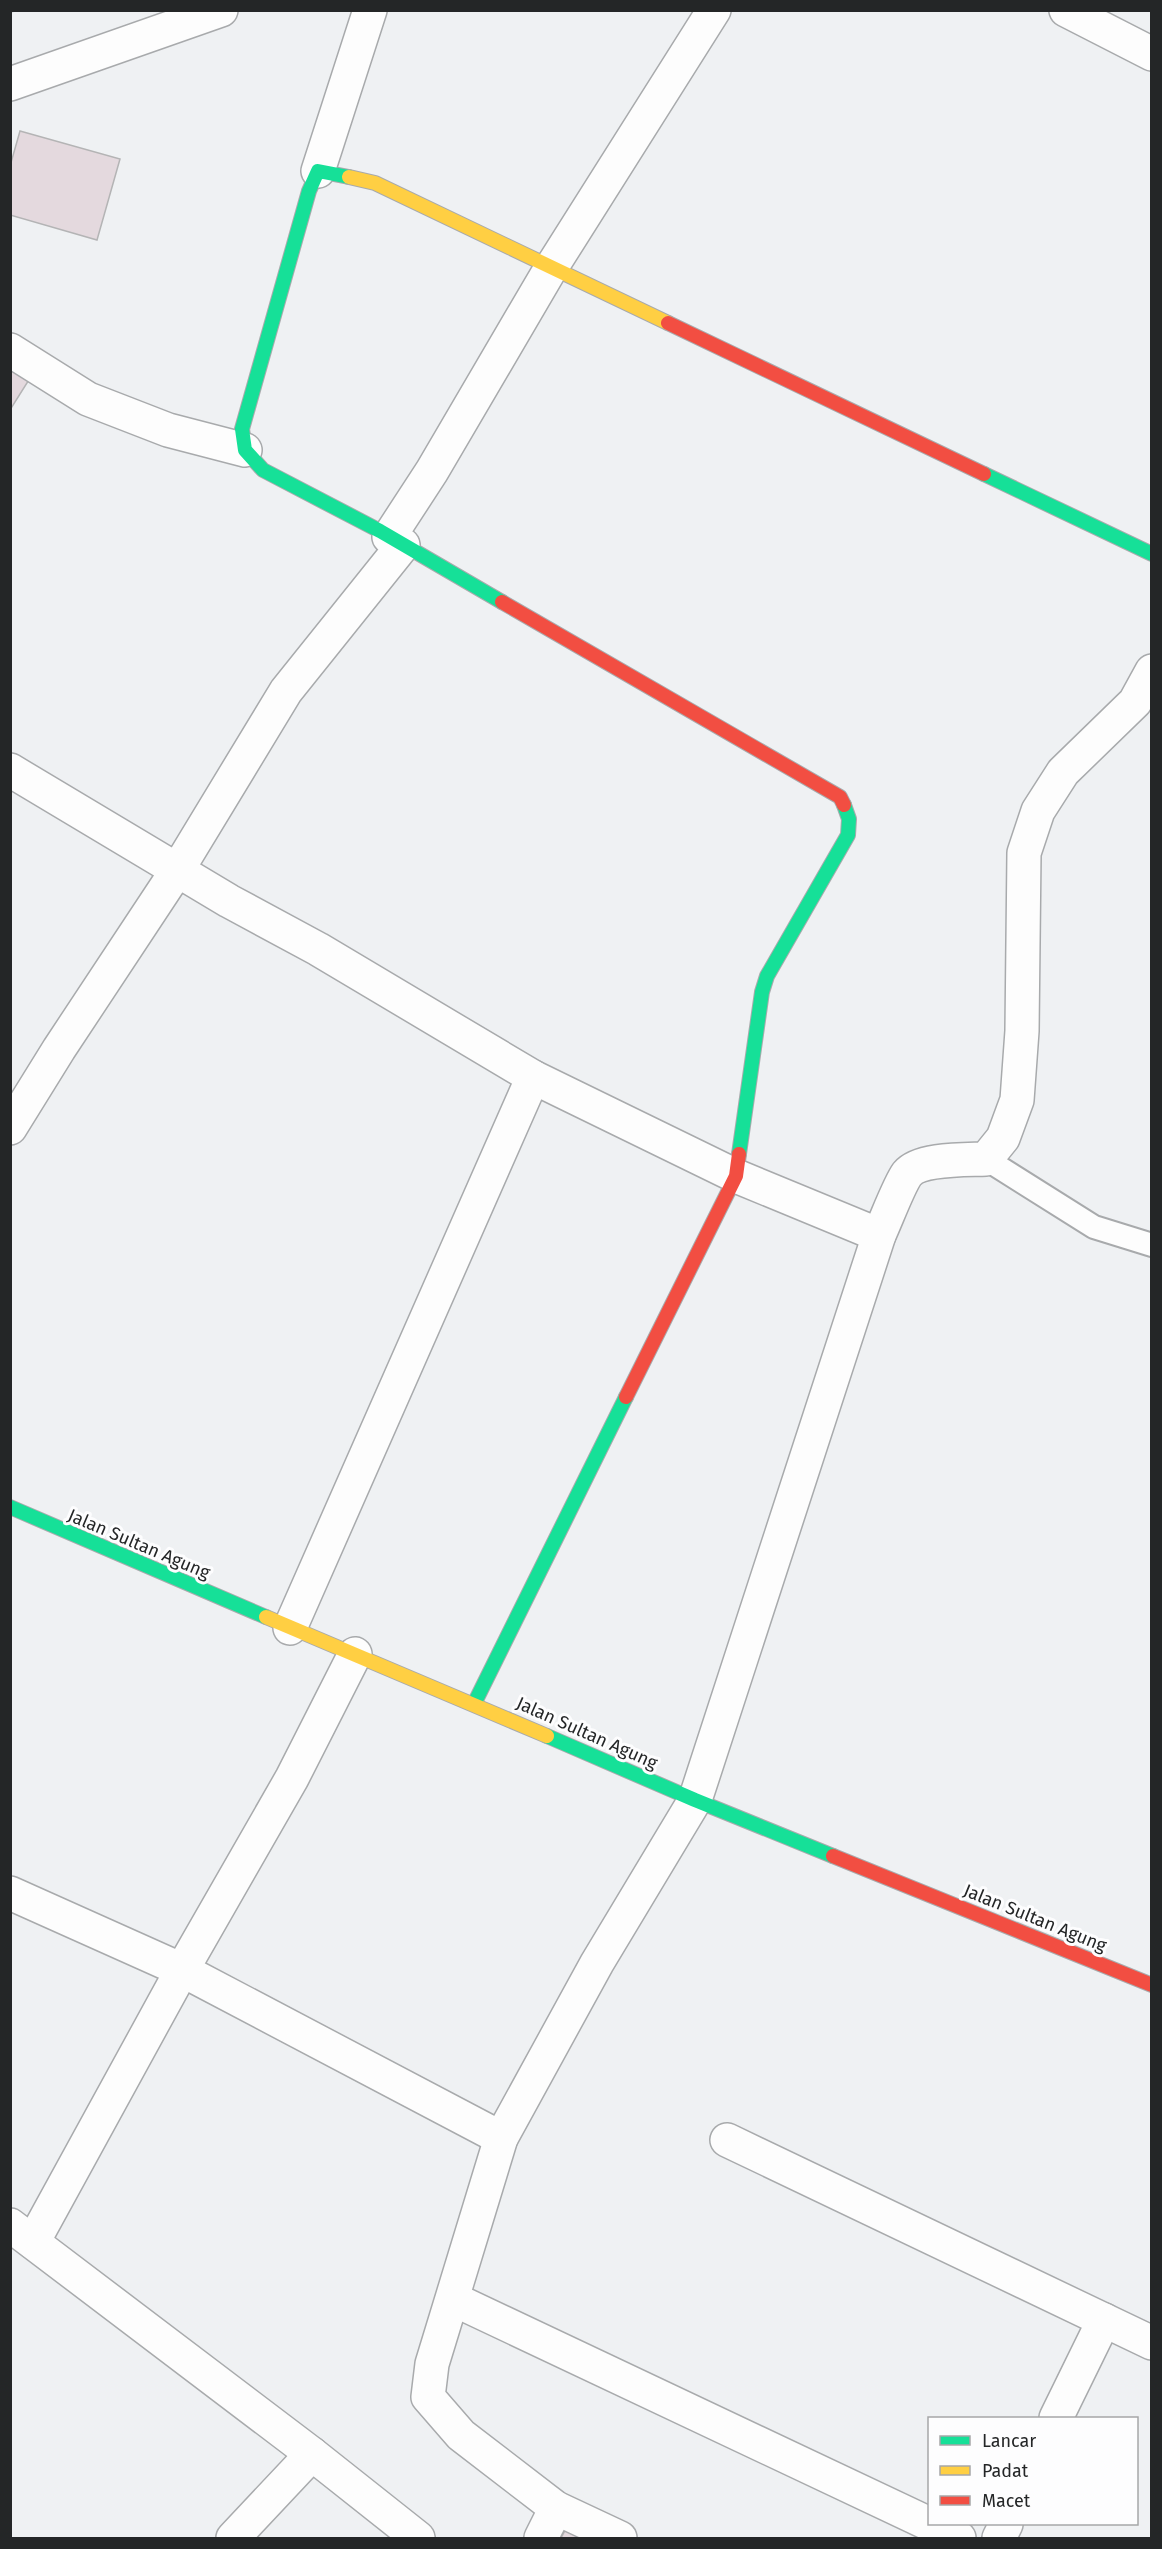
<svg xmlns="http://www.w3.org/2000/svg" width="1162" height="2549" font-family="'Fira Sans',sans-serif">
<style>
.building{fill:#e4d9de;stroke:#b4b4b5;stroke-width:1.5}
.lines{fill:none;stroke-linecap:round;stroke-linejoin:round}
.lane-casing{stroke:#a8aaac;stroke-width:26}
.street-casing{stroke:#a8aaac;stroke-width:36}
.fast-casing{stroke:#a8aaac;stroke-width:16}
.slow-casing{stroke:#a8aaac;stroke-width:16}
.jam-casing{stroke:#a8aaac;stroke-width:16}
.lane{stroke:#fdfdfd;stroke-width:22}
.street{stroke:#fdfdfd;stroke-width:33}
.fast{stroke:#16e098;stroke-width:14}
.slow{stroke:#ffcf43;stroke-width:14}
.jam{stroke:#f24e42;stroke-width:14}
.rail{stroke:#d6d7d7;stroke-width:4.5;stroke-dasharray:12 6;stroke-linecap:butt}
.labels{text-anchor:middle;stroke-width:6;stroke-linejoin:round;paint-order:stroke}
.street-label{font-size:18px;fill:#242627;stroke:#fdfdfe}
</style>
<rect width="100%" height="100%" fill="#eff1f3"/>
<g class="building">
<path d="M 20,131 L 120,159 L 97,240 L 10,215 L 10,166 Z"/>
<path d="M 10,362 L 32,375 L 10,410 Z"/>
<path d="M 568,2525 L 595,2538 L 561,2538 Z"/>
</g>
<g class="lines">
<defs>
<path id="lane" d="M 986,1159 L 1094,1227 L 1152,1245"/>
<g id="street">
<path d="M 1066,10 L 1152,54"/>
<path d="M 10,84 L 221,10"/>
<path d="M 318,171 L 370,10"/>
<path d="M 10,350 L 88,399 L 168,430 L 245,450"/>
<path d="M 389,537 L 432,471 L 551,268 L 714,10"/>
<path d="M 10,770 L 229,901 L 318,949 L 533,1077 L 736,1176 L 879,1235"/>
<path d="M 10,1128 L 59,1049 L 178,869 L 286,691 L 403,545"/>
<path d="M 290,1628 L 533,1077"/>
<path d="M 10,1893 L 182,1970 L 501,2138"/>
<path d="M 727,2140 L 1152,2343"/>
<path d="M 10,2225 L 312,2454 L 418,2538"/>
<path d="M 33,2242 L 182,1970 L 292,1778 L 355,1654"/>
<path d="M 453,2299 L 959,2538"/>
<path d="M 1056,2418 L 1104,2320"/>
<path d="M 233,2538 L 312,2454"/>
<path d="M 541,2538 L 556,2508"/>
<path d="M 620,2538 L 556,2508 L 461,2435 L 428,2397 L 432,2364 L 501,2138 L 597,1963 L 695,1800 L 879,1235 C 886,1220 899,1185 907,1174 C 920,1158 967,1160 986,1159 L 1003,1138 L 1017,1100 L 1022,1031 L 1024,853 L 1038,811 L 1063,772 L 1135,702 L 1152,671"/>
<path d="M 999,2538 L 1006,2524"/>
</g>
<g id="fast">
<path d="M 349,177 L 318,171 L 309,191 L 242,429 L 245,450 L 263,470 L 380,531 L 502,602"/>
<path d="M 984,474 L 1152,554"/>
<path d="M 739,1154 L 762,992 L 767,976 L 848,835 L 849,819 L 844,805"/>
<path d="M 10,1507 L 266,1617"/>
<path d="M 474,1704 L 626,1397"/>
<path d="M 547,1736 L 695,1800 L 833,1856"/>
</g>
<g id="slow">
<path d="M 349,177 L 375,183 L 668,323"/>
<path d="M 266,1617 L 547,1736"/>
</g>
<g id="jam">
<path d="M 668,323 L 984,474"/>
<path d="M 502,602 L 840,797 L 844,805"/>
<path d="M 626,1397 L 736,1176 L 739,1154"/>
<path d="M 833,1856 L 1152,1985"/>
</g>
</defs>
<use href="#lane" class="lane-casing"/>
<use href="#street" class="street-casing"/>
<use href="#fast" class="fast-casing"/>
<use href="#slow" class="slow-casing"/>
<use href="#jam" class="jam-casing"/>
<use href="#lane" class="lane"/>
<use href="#street" class="street"/>
<use href="#fast" class="fast"/>
<use href="#slow" class="slow"/>
<use href="#jam" class="jam"/>
<path class="rail" d="M 10,11 L 13,10"/>
</g>
<g class="labels">
<g class="street-label">
<text transform="translate(139 1544) rotate(23)" y="6">Jalan Sultan Agung</text>
<text transform="translate(587 1733) rotate(24)" y="6">Jalan Sultan Agung</text>
<text transform="translate(1035 1918) rotate(22)" y="6">Jalan Sultan Agung</text>
</g>
</g>
<rect width="1162" height="2549" fill="none" stroke="#242627" stroke-width="24"/>
<rect x="928" y="2417" width="210" height="108" fill="#fdfdfe" stroke="#a6a7a8" stroke-width="1.5"/>
<rect x="940" y="2436" width="30" height="9" fill="#16e098" stroke="#a6a7a8" stroke-width="1.5"/>
<text x="982" y="2447" font-size="18" fill="#242627">Lancar</text>
<rect x="940" y="2466" width="30" height="9" fill="#ffcf43" stroke="#a6a7a8" stroke-width="1.5"/>
<text x="982" y="2477" font-size="18" fill="#242627">Padat</text>
<rect x="940" y="2496" width="30" height="9" fill="#f24e42" stroke="#a6a7a8" stroke-width="1.5"/>
<text x="982" y="2507" font-size="18" fill="#242627">Macet</text>
</svg>
